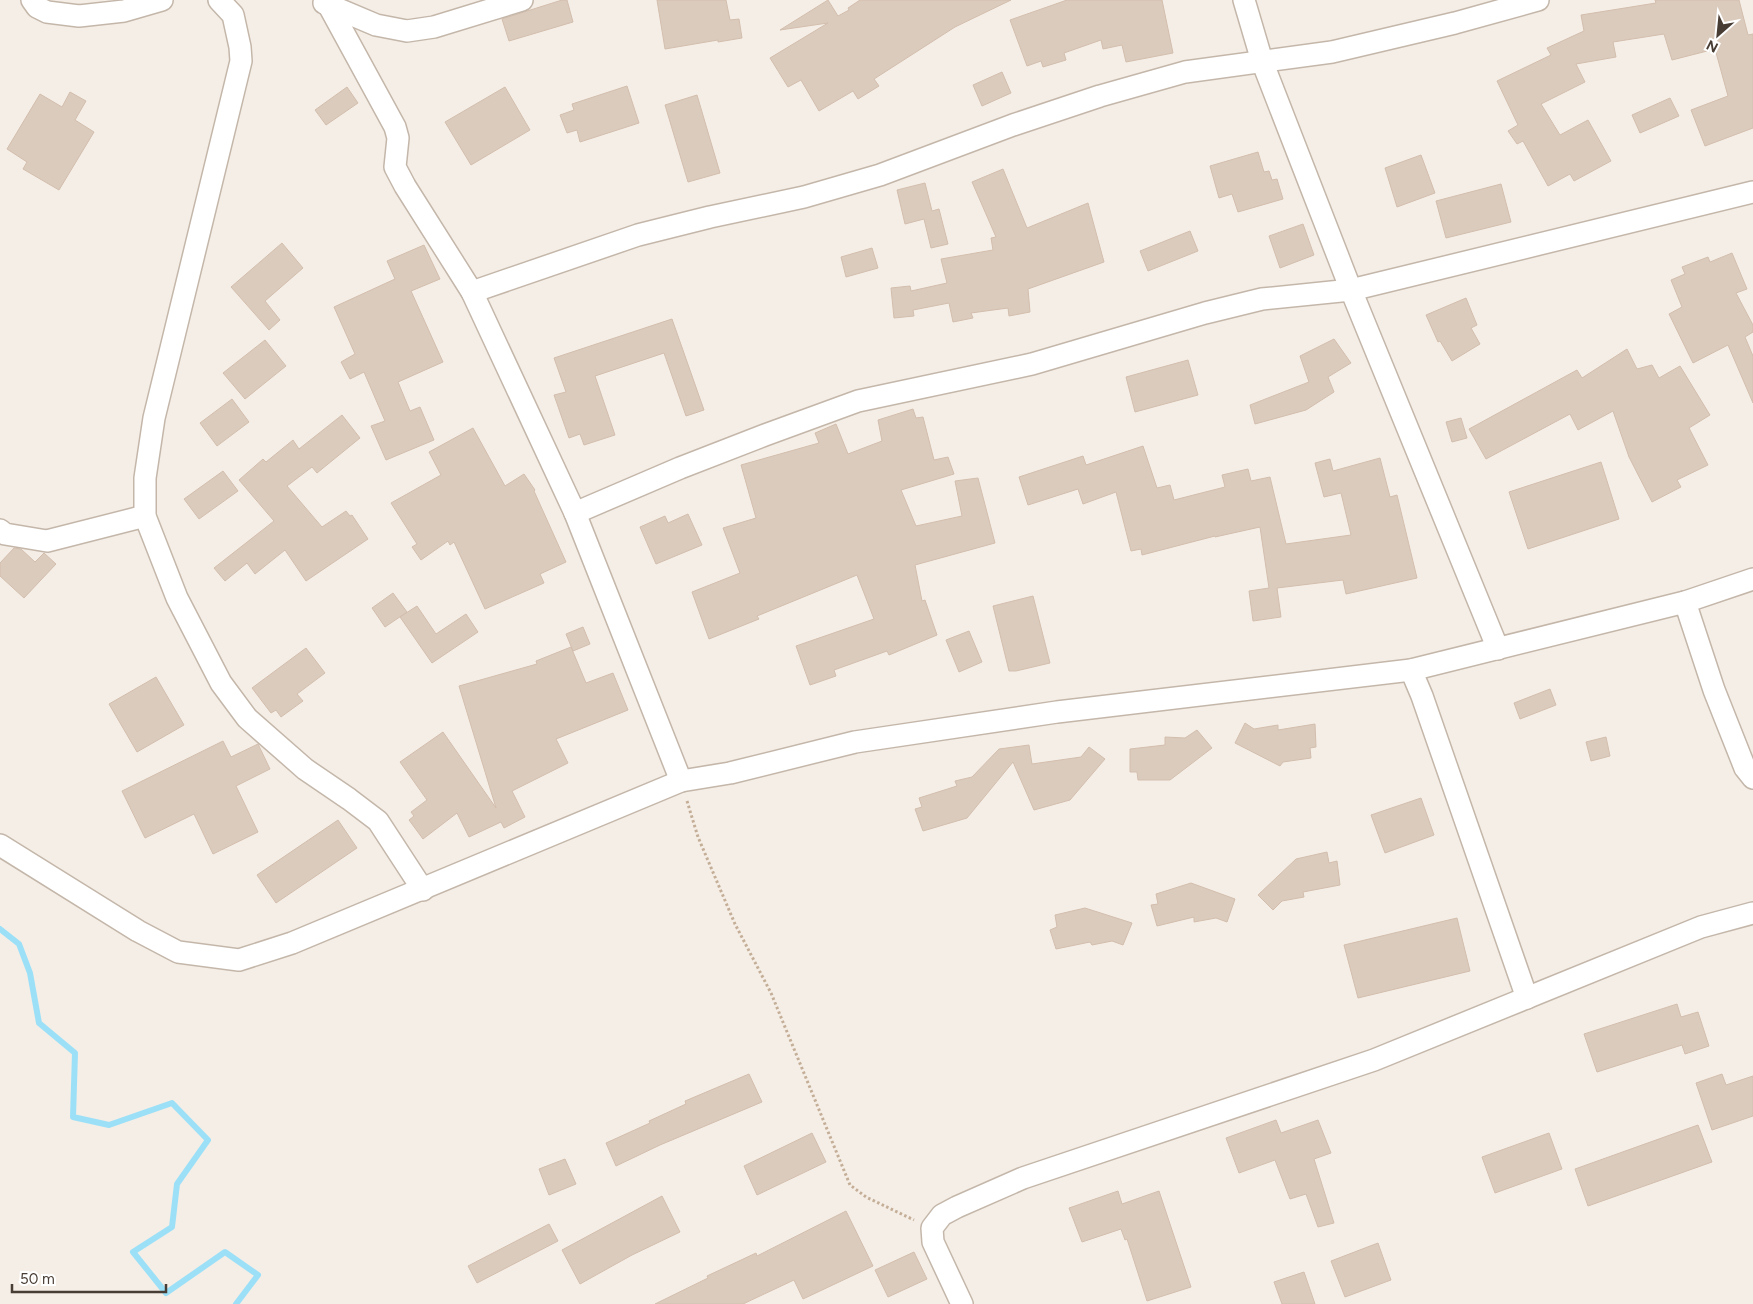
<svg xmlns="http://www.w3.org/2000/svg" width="1753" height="1304" font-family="Figtree,sans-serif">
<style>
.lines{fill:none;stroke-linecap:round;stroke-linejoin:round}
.stream{stroke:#9ce0f8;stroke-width:6}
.building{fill:#dbcbbd;stroke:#d3bead}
.street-casing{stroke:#c4b7aa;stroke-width:24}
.path{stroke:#c4ae97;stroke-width:3;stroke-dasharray:2.5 2.5;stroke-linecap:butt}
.street{stroke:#fff;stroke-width:21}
</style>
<rect width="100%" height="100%" fill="#f5eee6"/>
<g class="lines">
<path class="stream" d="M 0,929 L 19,944 L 30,973 L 39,1023 L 75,1053 L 73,1117 L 109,1125 L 172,1103 L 208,1140 L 177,1184 L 172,1227 L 133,1252 L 166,1293 L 225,1252 L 258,1275 L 236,1304"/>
</g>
<g class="building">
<path d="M 562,0 L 567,0 L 573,22 L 509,41 L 502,19 Z"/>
<path d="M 657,0 L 726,0 L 730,20 L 739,19 L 742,38 L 718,42 L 718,40 L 665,49 Z"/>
<path d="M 828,0 L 838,16 L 849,10 L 848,8 L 860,0 L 1011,0 L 955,27 L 874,79 L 879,86 L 858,99 L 853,91 L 819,111 L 801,80 L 788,87 L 770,58 L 828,23 L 780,30 Z"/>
<path d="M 1067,0 L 1162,0 L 1173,53 L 1126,62 L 1122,45 L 1103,49 L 1101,40 L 1064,53 L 1066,60 L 1043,67 L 1041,61 L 1027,66 L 1010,20 Z"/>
<path d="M 1655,0 L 1739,0 L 1748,35 L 1753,34 L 1753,128 L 1705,146 L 1691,110 L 1728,96 L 1715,49 L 1672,60 L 1664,34 L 1613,42 L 1616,57 L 1576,64 L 1585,82 L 1541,104 L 1560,135 L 1588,120 L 1611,161 L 1574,181 L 1570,174 L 1548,186 L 1523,141 L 1517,144 L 1508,131 L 1518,125 L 1497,81 L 1551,55 L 1547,48 L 1584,31 L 1581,15 L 1656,3 Z"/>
<path d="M 1002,72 L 1011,93 L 982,106 L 973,85 Z"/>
<path d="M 627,86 L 639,123 L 580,142 L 577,130 L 567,133 L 560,115 L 574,110 L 572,104 Z"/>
<path d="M 347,87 L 358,103 L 326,125 L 315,110 Z"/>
<path d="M 505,87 L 530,130 L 471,165 L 445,122 Z"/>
<path d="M 70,92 L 86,101 L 75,120 L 94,132 L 59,190 L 23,169 L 27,162 L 7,149 L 40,94 L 62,107 Z"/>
<path d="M 697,95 L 720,173 L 688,182 L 665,105 Z"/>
<path d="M 1670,98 L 1679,116 L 1640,133 L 1632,115 Z"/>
<path d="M 1258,152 L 1264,172 L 1269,171 L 1272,180 L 1277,179 L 1283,199 L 1238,212 L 1232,194 L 1219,198 L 1210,166 Z"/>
<path d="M 1421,155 L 1435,193 L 1397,207 L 1385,168 Z"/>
<path d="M 1003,169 L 1027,228 L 1088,203 L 1104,262 L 1028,289 L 1030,312 L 1009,316 L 1008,308 L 971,313 L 973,318 L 953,322 L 949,303 L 913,310 L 914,316 L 894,318 L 891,288 L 910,286 L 911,291 L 947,283 L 941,259 L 993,250 L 991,238 L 996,237 L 972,182 Z"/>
<path d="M 925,183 L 932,211 L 939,209 L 948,244 L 931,248 L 924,219 L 905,224 L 897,190 Z"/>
<path d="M 1501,184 L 1511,222 L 1446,238 L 1436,201 Z"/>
<path d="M 1303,224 L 1314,255 L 1280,268 L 1269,236 Z"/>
<path d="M 1190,231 L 1198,251 L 1148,271 L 1140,251 Z"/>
<path d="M 282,243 L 303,268 L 265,301 L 280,320 L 269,330 L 231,287 Z"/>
<path d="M 424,245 L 440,279 L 411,291 L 443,362 L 398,382 L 410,411 L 420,407 L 434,440 L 386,460 L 371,426 L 385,421 L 364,372 L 350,379 L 341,362 L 355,354 L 334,307 L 395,279 L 387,261 Z"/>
<path d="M 872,248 L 878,268 L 846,277 L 841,257 Z"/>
<path d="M 1732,253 L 1747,289 L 1736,293 L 1753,325 L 1753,332 L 1745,337 L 1753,356 L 1753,403 L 1728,345 L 1693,363 L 1669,314 L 1682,307 L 1671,280 L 1685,274 L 1682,267 L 1708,257 L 1710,262 Z"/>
<path d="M 1466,298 L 1477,325 L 1471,328 L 1480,344 L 1452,361 L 1440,341 L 1438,342 L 1426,315 Z"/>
<path d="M 672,319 L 704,410 L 686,416 L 664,353 L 595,376 L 615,435 L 584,445 L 580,434 L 569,438 L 554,395 L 566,392 L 554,358 Z"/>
<path d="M 1334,339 L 1351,363 L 1328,377 L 1334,392 L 1306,410 L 1255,424 L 1250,405 L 1309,382 L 1300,356 Z"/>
<path d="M 265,340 L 286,366 L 245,399 L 223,373 Z"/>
<path d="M 1627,349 L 1637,369 L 1652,365 L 1659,378 L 1680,366 L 1710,415 L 1689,428 L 1708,465 L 1677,480 L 1681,487 L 1652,502 L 1629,457 L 1613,411 L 1578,430 L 1570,414 L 1486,459 L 1469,429 L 1577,370 L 1582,378 Z"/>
<path d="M 1188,360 L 1198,395 L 1135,412 L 1126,377 Z"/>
<path d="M 232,399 L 249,422 L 217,446 L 200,423 Z"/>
<path d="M 913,409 L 916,418 L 923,417 L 934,460 L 948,457 L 954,474 L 901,490 L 916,526 L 962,516 L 955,481 L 978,478 L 995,543 L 915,565 L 922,601 L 925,600 L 937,635 L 889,655 L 887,651 L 834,670 L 836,676 L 810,685 L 796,646 L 874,619 L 857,575 L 757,616 L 759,619 L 709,639 L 692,592 L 740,573 L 723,528 L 756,518 L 741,465 L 819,443 L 815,433 L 836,424 L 848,454 L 882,441 L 878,420 Z"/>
<path d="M 342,415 L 360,438 L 317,473 L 312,467 L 287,486 L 322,527 L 346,511 L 350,516 L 352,515 L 368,539 L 306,581 L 285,550 L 255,574 L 247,563 L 225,581 L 214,568 L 274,521 L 239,480 L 263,459 L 266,462 L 293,440 L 299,449 Z"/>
<path d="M 1461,418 L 1467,438 L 1452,442 L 1446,422 Z"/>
<path d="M 473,428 L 505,486 L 524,474 L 535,490 L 534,491 L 566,562 L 540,574 L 544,583 L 485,609 L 454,542 L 450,545 L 448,541 L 421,560 L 412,547 L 417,544 L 391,503 L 441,475 L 429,452 Z"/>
<path d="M 1143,446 L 1157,488 L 1170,485 L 1174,500 L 1225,487 L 1222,475 L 1248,469 L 1251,481 L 1270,477 L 1286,544 L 1351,535 L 1341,493 L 1324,497 L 1315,463 L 1330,459 L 1333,471 L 1380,458 L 1390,497 L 1397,495 L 1417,578 L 1346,594 L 1343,580 L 1277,588 L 1281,617 L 1253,621 L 1249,591 L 1269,588 L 1260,527 L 1215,537 L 1215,536 L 1142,555 L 1141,549 L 1131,551 L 1116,492 L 1083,504 L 1078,489 L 1028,505 L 1019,477 L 1083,456 L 1086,465 Z"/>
<path d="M 1601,462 L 1619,519 L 1528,549 L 1509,492 Z"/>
<path d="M 223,471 L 238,491 L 199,519 L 184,499 Z"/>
<path d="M 688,514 L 702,545 L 656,564 L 640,527 L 665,516 L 668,523 Z"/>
<path d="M 14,548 L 21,549 L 35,562 L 44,553 L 56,564 L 24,598 L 0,576 L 0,563 Z"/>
<path d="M 393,593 L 407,612 L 385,627 L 372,608 Z"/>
<path d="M 1033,596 L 1050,663 L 1016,671 L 1009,671 L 993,606 Z"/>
<path d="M 417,606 L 436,634 L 466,614 L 478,632 L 432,663 L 400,617 Z"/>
<path d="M 583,627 L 590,644 L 573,651 L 566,634 Z"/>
<path d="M 969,631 L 982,662 L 959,672 L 946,640 Z"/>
<path d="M 571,647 L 586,683 L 613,673 L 628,710 L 556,739 L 568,763 L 512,791 L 525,817 L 504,828 L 501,822 L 469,837 L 457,813 L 423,839 L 409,820 L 414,816 L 411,812 L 427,800 L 400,762 L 443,732 L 496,808 L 459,686 L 537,664 L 536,661 Z"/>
<path d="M 306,648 L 325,673 L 297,694 L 303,701 L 281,717 L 276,710 L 271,713 L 252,688 Z"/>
<path d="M 156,677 L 184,725 L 137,752 L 109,704 Z"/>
<path d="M 1550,689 L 1556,705 L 1520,719 L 1514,703 Z"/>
<path d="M 1245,723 L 1254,729 L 1278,725 L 1278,730 L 1315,724 L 1316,747 L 1310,748 L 1311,758 L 1283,762 L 1280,766 L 1235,743 Z"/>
<path d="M 1197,730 L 1212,748 L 1170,780 L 1138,780 L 1137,772 L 1130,772 L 1130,749 L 1165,745 L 1165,737 L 1185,738 Z"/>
<path d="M 1606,737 L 1610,756 L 1591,761 L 1586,742 Z"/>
<path d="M 223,741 L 231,757 L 258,744 L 270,769 L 236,786 L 258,832 L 213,854 L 194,814 L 145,838 L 122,791 Z"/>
<path d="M 1029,745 L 1032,764 L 1081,757 L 1089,747 L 1105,759 L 1070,800 L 1034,810 L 1013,762 L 967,818 L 923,831 L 915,809 L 922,807 L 919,798 L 957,786 L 955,781 L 972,777 L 999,749 Z"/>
<path d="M 1421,798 L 1434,835 L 1385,853 L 1371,815 Z"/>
<path d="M 338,820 L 357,848 L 276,903 L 257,875 Z"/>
<path d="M 1327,852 L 1329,863 L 1337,861 L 1340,885 L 1303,892 L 1304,897 L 1282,901 L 1273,910 L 1258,895 L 1296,859 Z"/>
<path d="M 1191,883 L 1235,899 L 1227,922 L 1216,918 L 1194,922 L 1194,917 L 1157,926 L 1151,905 L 1158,904 L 1156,894 Z"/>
<path d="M 1085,908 L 1132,923 L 1123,945 L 1112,941 L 1092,945 L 1090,942 L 1056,949 L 1050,930 L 1057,927 L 1055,915 Z"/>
<path d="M 1457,918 L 1470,971 L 1358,998 L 1344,945 Z"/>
<path d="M 1677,1004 L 1681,1017 L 1698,1012 L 1709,1046 L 1685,1054 L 1682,1045 L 1597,1072 L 1584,1034 Z"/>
<path d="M 749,1074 L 762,1102 L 660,1145 L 616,1166 L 606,1143 L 650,1123 L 649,1121 L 686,1104 L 685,1101 Z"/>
<path d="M 1722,1074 L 1726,1085 L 1753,1076 L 1753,1116 L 1712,1130 L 1696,1083 Z"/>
<path d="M 1276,1120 L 1281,1133 L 1318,1120 L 1331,1153 L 1314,1159 L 1334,1223 L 1318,1227 L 1306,1194 L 1290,1199 L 1275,1160 L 1239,1173 L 1226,1138 Z"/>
<path d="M 1698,1125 L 1712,1162 L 1588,1206 L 1575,1169 Z"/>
<path d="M 812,1133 L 826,1162 L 757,1195 L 744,1166 Z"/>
<path d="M 1549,1133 L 1562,1169 L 1495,1193 L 1482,1157 Z"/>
<path d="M 565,1159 L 576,1184 L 549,1195 L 539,1169 Z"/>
<path d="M 1118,1191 L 1122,1204 L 1159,1191 L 1191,1287 L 1147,1301 L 1127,1239 L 1125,1240 L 1121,1229 L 1082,1242 L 1069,1208 Z"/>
<path d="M 662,1196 L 680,1232 L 632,1255 L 580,1284 L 562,1250 Z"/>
<path d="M 846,1211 L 873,1266 L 803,1299 L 794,1280 L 743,1304 L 655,1304 L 708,1278 L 707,1276 L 756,1253 L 757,1256 Z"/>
<path d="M 549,1224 L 558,1241 L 477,1283 L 468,1266 Z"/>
<path d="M 1378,1243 L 1391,1280 L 1345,1297 L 1331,1261 Z"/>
<path d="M 914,1252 L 927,1279 L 888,1297 L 875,1270 Z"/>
<path d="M 1304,1272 L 1315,1304 L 1282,1304 L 1274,1282 Z"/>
</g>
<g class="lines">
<defs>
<g id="street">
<path d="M 32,0 L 37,7 L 47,12 L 79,16 L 124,11 L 162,0"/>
<path d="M 219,0 L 233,15 L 240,47 L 241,61 L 154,418 L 145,478 L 145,516 L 177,598 L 221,683 L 247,718 L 305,769 L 349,799 L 378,821 L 423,890"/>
<path d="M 1244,0 L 1262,61 L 1351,290 L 1498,649"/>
<path d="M 324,3 L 376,25 L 407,31 L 434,27 L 522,0"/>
<path d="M 329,6 L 395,127 L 398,138 L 395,167 L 405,186 L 472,292 L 575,513 L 681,781"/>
<path d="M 472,292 L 638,235 L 710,217 L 804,197 L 880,175 L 1013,125 L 1100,96 L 1185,72 L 1332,52 L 1455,23 L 1538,0"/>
<path d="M 575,513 L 680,468 L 765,435 L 858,401 L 1032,364 L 1205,313 L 1262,299 L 1351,290 L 1753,192"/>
<path d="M 0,530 L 5,534 L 47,541 L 145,516"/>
<path d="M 1685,602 L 1714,690 L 1745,768 L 1753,778"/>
<path d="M 1411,670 L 1422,696 L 1527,998"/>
<path d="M 0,845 L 138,931 L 178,952 L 239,960 L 292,943 L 681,781 L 730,773 L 855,742 L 1057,712 L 1411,670 L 1685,602 L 1753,579"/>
<path d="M 962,1304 L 933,1242 L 932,1228 L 942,1215 L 957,1207 L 1023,1178 L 1374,1060 L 1701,927 L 1753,913"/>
</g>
</defs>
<use href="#street" class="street-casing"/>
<path class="path" d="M 687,801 L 698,837 L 735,924 L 771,993 L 850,1185 L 866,1197 L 914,1220"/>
<use href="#street" class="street"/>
</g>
<g transform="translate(1718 35) rotate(207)" stroke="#ffffff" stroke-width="4" paint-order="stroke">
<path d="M0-4L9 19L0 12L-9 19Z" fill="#483d34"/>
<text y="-8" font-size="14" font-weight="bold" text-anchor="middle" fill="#483d34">N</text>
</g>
<path d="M12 1284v8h154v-8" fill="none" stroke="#483d34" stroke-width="2.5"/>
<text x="20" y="1284" font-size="15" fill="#483d34" stroke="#ffffff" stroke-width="4" paint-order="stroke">50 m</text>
</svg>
